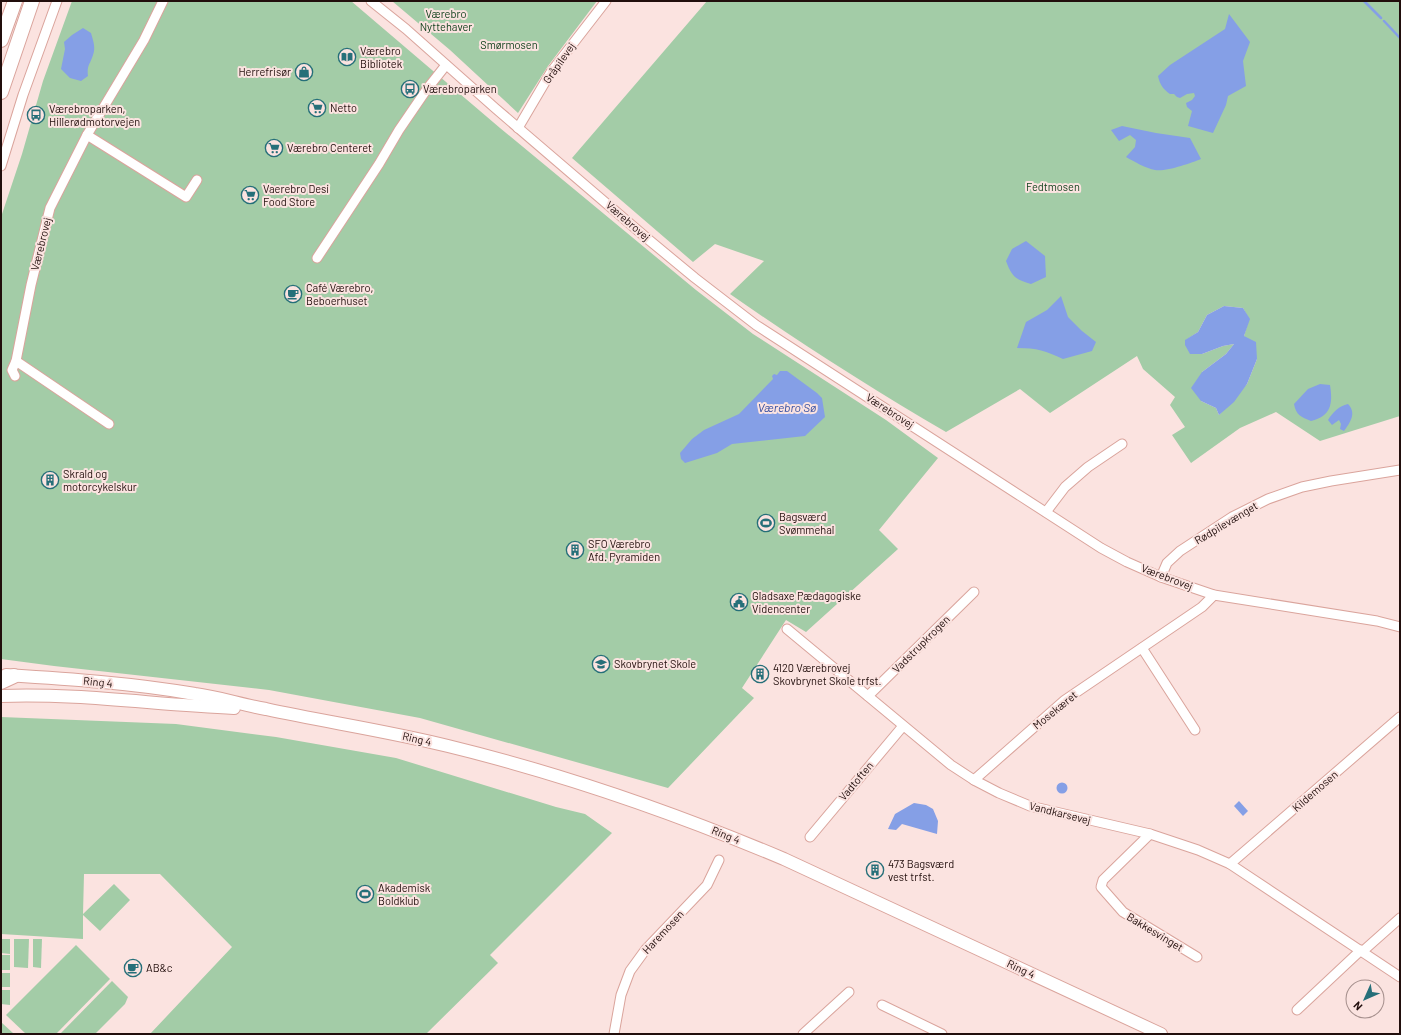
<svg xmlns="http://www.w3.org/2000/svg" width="1401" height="1035" font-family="Barlow,sans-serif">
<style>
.green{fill:#a3cca7;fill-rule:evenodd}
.water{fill:#859fe6}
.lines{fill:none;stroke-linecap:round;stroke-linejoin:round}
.stream{stroke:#859fe6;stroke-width:2.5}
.minor-casing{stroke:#daa49c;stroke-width:11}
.major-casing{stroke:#daa49c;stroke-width:14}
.highway-casing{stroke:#daa49c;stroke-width:16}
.minor{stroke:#fff;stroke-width:9}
.major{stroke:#fff;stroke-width:12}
.highway{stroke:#fff;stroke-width:14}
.labels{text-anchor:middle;stroke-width:4;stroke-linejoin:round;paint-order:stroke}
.park-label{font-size:11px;fill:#10411c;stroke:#fbe3e0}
.poi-label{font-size:11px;fill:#210e0c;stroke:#fbe3e0;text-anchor:start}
.street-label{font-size:11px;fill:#210e0c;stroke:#fbe3e0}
.water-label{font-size:12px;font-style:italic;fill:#344d9f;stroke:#fbe3e0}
</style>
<rect width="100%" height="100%" fill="#fbe3e0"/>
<g class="green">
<path d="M 72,1 L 351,1 L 500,128 L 696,290 L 753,334 L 886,420 L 938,458 L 879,530 L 898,549 L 806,632 L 786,620 L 742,688 L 754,698 L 668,788 L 420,718 L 269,690 L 54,666 L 1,659 L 1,217 L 22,154 L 43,81 Z"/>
<path d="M 392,1 L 597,1 L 548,66 L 518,113 L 450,50 Z"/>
<path d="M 707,1 L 1400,1 L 1400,416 L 1320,441 L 1276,412 L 1240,428 L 1191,463 L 1172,435 L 1185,427 L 1170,405 L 1175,397 L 1143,369 L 1137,356 L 1050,413 L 1020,389 L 946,432 C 872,389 800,343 730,294 L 764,261 L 715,244 L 693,262 L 572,158 ZM 1224,306 L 1243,308 L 1249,319 L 1244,336 L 1257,359 L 1247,384 L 1219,415 L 1216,408 L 1201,401 L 1202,372 L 1226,354 L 1234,344 L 1223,346 L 1202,354 L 1186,340 L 1198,332 L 1207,315 Z"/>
<path d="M 1,717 L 176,724 L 276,737 L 396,758 L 556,807 L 585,814 L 612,833 L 490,955 L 498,963 L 426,1034 L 150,1034 L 232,947 L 160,874 L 84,874 L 83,914 L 114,884 L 130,900 L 100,931 L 83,915 L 83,939 L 1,934 Z"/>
<path d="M 1,939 L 10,939 L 10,954 L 1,953 Z"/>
<path d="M 14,939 L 29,939 L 28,968 L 14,967 Z"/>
<path d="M 33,939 L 42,939 L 41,968 L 33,967 Z"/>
<path d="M 76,945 L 110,979 L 56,1034 L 26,1034 L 6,1015 Z"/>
<rect x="1" y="955" width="9" height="15"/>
<rect x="1" y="973" width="9" height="14"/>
<path d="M 112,981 L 128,997 L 125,1004 L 95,1034 L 60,1034 Z"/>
<path d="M 1,990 L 10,990 L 10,1005 L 1,1004 Z"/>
<path d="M 1,1022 L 14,1034 L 1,1034 Z"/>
</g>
<g class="water">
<path d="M 1229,14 L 1250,42 L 1243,61 L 1246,86 L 1228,96 L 1226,105 L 1213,133 L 1188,126 L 1192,111 L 1187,107 L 1186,103 L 1192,100 L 1195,96 L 1194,93 L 1187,94 L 1180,98 L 1177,97 L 1174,94 L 1170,94 C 1163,89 1160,85 1158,76 L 1170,65 L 1225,29 Z"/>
<path d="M 83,28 L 91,33 C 93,40 96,48 93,55 C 90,65 87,64 88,76 L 81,81 L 70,78 L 61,69 L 65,49 L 64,42 L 72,35 Z"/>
<path d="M 1122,126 L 1156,133 L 1190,138 L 1201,159 C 1191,163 1166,172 1155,170 C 1147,169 1133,161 1126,157 L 1135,147 L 1136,140 L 1130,135 L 1119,141 L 1111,130 Z"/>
<path d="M 1026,241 L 1045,256 L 1046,277 L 1031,284 C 1015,279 1012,277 1006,261 L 1012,249 Z"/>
<path d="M 1061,296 L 1068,317 L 1082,331 L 1096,342 L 1092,351 L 1063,359 C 1046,351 1037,348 1017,348 L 1026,322 L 1047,310 Z"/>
<path d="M 1224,306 L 1243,308 L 1250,319 L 1244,336 L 1256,342 L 1257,359 L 1247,384 L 1234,402 L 1219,415 L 1216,408 L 1201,401 L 1191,388 L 1202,372 L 1226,354 L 1234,344 L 1223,346 L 1202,354 L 1190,354 L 1185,345 L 1185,340 L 1198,332 L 1207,315 Z"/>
<path d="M 780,371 L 787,371 L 817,393 L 822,398 L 825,417 L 805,436 L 732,444 L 717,453 L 685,463 L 681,459 L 680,453 L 692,439 L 704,430 L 739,414 L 773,379 L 772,376 L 774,374 L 777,375 Z"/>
<path d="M 1320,384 L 1330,385 C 1333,404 1331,416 1311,421 C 1301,417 1296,415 1294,404 L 1308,389 Z"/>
<path d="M 1348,404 C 1357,413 1350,423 1344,431 L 1340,429 L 1341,424 L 1339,420 L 1332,425 L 1328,420 C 1333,412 1339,406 1348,404 Z"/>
<circle cx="1062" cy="788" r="5.5"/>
<path d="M 1239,801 L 1248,811 L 1243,816 L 1234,806 Z"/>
<path d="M 914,803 L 926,805 L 933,809 L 938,821 L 937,834 L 902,824 L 896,830 L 888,829 L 895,814 Z"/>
</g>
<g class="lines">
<g class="stream">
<path d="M 1364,1 L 1381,18"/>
<path d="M 1384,21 L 1400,38"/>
</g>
<defs>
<g id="minor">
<path d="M 371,1 L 406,29 L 495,108 L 649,240 L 695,278 L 756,325 L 1101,548 L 1127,562 L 1161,577 L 1214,595 L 1377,621 L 1400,627"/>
<path d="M 518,128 L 551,72 L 606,1"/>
<path d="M 87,135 L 186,197 L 197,180"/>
<path d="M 1,166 L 23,95 L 57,1"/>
<path d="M 317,258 L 379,164 L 399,130 L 427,89 L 446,65"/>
<path d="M 16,361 L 109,424"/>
<path d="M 15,376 L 12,370 L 16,361 L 31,285 L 50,208 L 87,135 L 144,40 L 163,1"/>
<path d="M 1046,512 L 1065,487 L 1088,467 L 1122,444"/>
<path d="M 1161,577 L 1167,563 L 1180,551 L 1232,517 L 1268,499 L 1302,487 L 1331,481 L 1400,470"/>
<path d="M 787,629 L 951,765 L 974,780 L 999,793 L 1030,806 L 1150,834 L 1198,850 L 1230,864 L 1400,977"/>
<path d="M 1142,648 L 1195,730"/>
<path d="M 868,696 L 974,592"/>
<path d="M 974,780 L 1065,700 L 1202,607 L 1214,595"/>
<path d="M 1150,834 L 1103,880 L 1101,887 L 1123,912 L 1197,957"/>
<path d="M 810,837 L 903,726"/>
<path d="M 1230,864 L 1400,717"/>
<path d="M 1363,951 L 1400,918"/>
<path d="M 882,1005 L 942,1034"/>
<path d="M 1297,1010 L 1361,950"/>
<path d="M 614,1034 L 621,995 L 630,971 L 646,949 L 707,885 L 719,860"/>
<path d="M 803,1034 L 849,992"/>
</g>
<g id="major">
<path d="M 6,675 C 69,679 132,683 195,694 C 219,697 242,705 266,709 C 326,722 388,731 448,746 C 563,774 675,813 784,859 L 1161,1034"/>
<path d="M 1,696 C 79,693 157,705 234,708"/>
</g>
<g id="highway">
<path d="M 1,40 L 15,1"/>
<path d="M 1,92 L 32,1"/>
<path d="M 1,682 L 14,676"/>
</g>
</defs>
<use href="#minor" class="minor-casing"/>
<use href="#major" class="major-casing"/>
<use href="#highway" class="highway-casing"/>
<use href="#minor" class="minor"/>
<use href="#major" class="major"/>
<use href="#highway" class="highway"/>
</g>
<defs>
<symbol id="library-ring" viewBox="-11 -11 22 22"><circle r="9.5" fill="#fbe3e0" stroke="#266f79" stroke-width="1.5"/><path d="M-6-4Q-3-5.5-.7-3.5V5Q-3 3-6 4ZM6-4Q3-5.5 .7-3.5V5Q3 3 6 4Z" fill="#266f79"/></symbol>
<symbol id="shop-ring" viewBox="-11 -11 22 22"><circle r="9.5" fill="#fbe3e0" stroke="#266f79" stroke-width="1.5"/><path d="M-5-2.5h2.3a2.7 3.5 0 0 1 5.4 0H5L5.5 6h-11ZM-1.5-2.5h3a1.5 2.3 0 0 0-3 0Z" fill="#266f79"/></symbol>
<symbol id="bus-ring" viewBox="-11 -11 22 22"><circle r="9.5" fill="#fbe3e0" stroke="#266f79" stroke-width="1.5"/><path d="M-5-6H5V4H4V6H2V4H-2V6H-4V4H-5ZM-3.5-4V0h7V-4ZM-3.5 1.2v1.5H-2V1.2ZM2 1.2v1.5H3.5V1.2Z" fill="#266f79"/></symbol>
<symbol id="supermarket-ring" viewBox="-11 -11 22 22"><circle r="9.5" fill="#fbe3e0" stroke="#266f79" stroke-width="1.5"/><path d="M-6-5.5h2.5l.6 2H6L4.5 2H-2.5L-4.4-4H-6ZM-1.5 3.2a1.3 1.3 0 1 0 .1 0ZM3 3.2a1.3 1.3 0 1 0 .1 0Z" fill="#266f79"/></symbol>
<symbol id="cafe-ring" viewBox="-11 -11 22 22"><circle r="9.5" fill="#fbe3e0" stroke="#266f79" stroke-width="1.5"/><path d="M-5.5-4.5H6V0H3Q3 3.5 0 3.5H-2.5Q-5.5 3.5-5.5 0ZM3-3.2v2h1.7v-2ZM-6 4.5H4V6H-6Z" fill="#266f79"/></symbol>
<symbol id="building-ring" viewBox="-11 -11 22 22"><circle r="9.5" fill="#fbe3e0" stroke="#266f79" stroke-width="1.5"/><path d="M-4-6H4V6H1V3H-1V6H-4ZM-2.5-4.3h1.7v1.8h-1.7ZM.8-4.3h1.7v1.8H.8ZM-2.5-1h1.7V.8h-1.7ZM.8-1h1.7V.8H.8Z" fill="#266f79"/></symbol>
<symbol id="stadium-ring" viewBox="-11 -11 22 22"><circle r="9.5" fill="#fbe3e0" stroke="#266f79" stroke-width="1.5"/><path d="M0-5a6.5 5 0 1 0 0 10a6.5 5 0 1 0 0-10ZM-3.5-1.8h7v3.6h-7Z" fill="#266f79"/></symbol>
<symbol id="civic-ring" viewBox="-11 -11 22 22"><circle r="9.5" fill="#fbe3e0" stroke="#266f79" stroke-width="1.5"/><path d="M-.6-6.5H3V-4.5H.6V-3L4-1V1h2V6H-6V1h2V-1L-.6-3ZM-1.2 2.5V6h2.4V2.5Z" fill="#266f79"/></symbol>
<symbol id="school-ring" viewBox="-11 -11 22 22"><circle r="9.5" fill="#fbe3e0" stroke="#266f79" stroke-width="1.5"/><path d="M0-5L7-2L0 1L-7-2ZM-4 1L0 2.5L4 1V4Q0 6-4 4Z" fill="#266f79"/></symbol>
</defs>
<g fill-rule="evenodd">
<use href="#library-ring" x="337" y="47" width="20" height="20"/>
<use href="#shop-ring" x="294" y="62" width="20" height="20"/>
<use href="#bus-ring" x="400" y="79" width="20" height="20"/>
<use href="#supermarket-ring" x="307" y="98" width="20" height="20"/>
<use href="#bus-ring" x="26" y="105" width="20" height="20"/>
<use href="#supermarket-ring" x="264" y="138" width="20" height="20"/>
<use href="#supermarket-ring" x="240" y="185" width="20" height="20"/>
<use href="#cafe-ring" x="283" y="284" width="20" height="20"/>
<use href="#building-ring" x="40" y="470" width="20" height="20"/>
<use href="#stadium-ring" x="756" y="513" width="20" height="20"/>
<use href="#building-ring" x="565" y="540" width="20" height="20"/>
<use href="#civic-ring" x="729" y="592" width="20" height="20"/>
<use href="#school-ring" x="591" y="654" width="20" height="20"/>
<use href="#building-ring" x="750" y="664" width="20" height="20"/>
<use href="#building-ring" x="865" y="860" width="20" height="20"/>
<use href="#stadium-ring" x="355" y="884" width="20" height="20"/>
<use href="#cafe-ring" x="123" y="958" width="20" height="20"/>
</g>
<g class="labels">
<g class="park-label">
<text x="446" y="18">Værebro<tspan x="446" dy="13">Nyttehaver</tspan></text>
<text x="509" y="49">Smørmosen</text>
<text x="1053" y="191">Fedtmosen</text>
</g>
<g class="poi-label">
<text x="360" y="55">Værebro<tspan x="360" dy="13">Bibliotek</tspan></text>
<text x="291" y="76" text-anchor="end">Herrefrisør</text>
<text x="423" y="93">Værebroparken</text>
<text x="330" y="112">Netto</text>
<text x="49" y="113">Værebroparken,<tspan x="49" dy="13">Hillerødmotorvejen</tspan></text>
<text x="287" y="152">Værebro Centeret</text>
<text x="263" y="193">Vaerebro Desi<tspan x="263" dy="13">Food Store</tspan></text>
<text x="306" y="292">Café Værebro,<tspan x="306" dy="13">Beboerhuset</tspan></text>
<text x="63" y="478">Skrald og<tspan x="63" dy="13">motorcykelskur</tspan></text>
<text x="779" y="521">Bagsværd<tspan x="779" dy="13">Svømmehal</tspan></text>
<text x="588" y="548">SFO Værebro<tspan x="588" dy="13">Afd. Pyramiden</tspan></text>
<text x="752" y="600">Gladsaxe Pædagogiske<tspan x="752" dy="13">Videncenter</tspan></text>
<text x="614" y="668">Skovbrynet Skole</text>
<text x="773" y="672">4120 Værebrovej<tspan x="773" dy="13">Skovbrynet Skole trfst.</tspan></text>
<text x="888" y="868">473 Bagsværd<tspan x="888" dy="13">vest trfst.</tspan></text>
<text x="378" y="892">Akademisk<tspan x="378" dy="13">Boldklub</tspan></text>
<text x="146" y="972">AB&amp;c</text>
</g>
<g class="street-label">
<text transform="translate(559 63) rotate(-55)" y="4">Gråpilevej</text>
<text transform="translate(628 221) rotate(41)" y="4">Værebrovej</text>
<text transform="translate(41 244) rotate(-76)" y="4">Værebrovej</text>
<text transform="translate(890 411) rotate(33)" y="4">Værebrovej</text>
<text transform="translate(1226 523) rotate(-31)" y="4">Rødpilevænget</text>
<text transform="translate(1167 577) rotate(21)" y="4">Værebrovej</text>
<text transform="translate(921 644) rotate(-45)" y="4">Vadstrupkrogen</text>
<text transform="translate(98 682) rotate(6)" y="4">Ring 4</text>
<text transform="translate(1055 710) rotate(-39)" y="4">Mosekæret</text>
<text transform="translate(417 739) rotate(13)" y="4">Ring 4</text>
<text transform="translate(856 781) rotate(-50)" y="4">Vadtoften</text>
<text transform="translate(1315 791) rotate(-41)" y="4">Kildemosen</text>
<text transform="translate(1060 813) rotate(14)" y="4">Vandkarsevej</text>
<text transform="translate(726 835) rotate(22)" y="4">Ring 4</text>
<text transform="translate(663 932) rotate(-47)" y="4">Haremosen</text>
<text transform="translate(1155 932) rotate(31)" y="4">Bakkesvinget</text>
<text transform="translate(1021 969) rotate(25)" y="4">Ring 4</text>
</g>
<g class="water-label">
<text x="787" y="412">Værebro Sø</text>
</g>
</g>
<rect width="1401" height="1035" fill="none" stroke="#210e0c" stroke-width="4"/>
<g transform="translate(1365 999) rotate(225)"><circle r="19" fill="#fbe3e0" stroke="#a48e8b"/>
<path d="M0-3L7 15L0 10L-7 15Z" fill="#266f79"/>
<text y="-6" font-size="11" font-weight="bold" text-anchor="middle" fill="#210e0c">N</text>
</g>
</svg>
